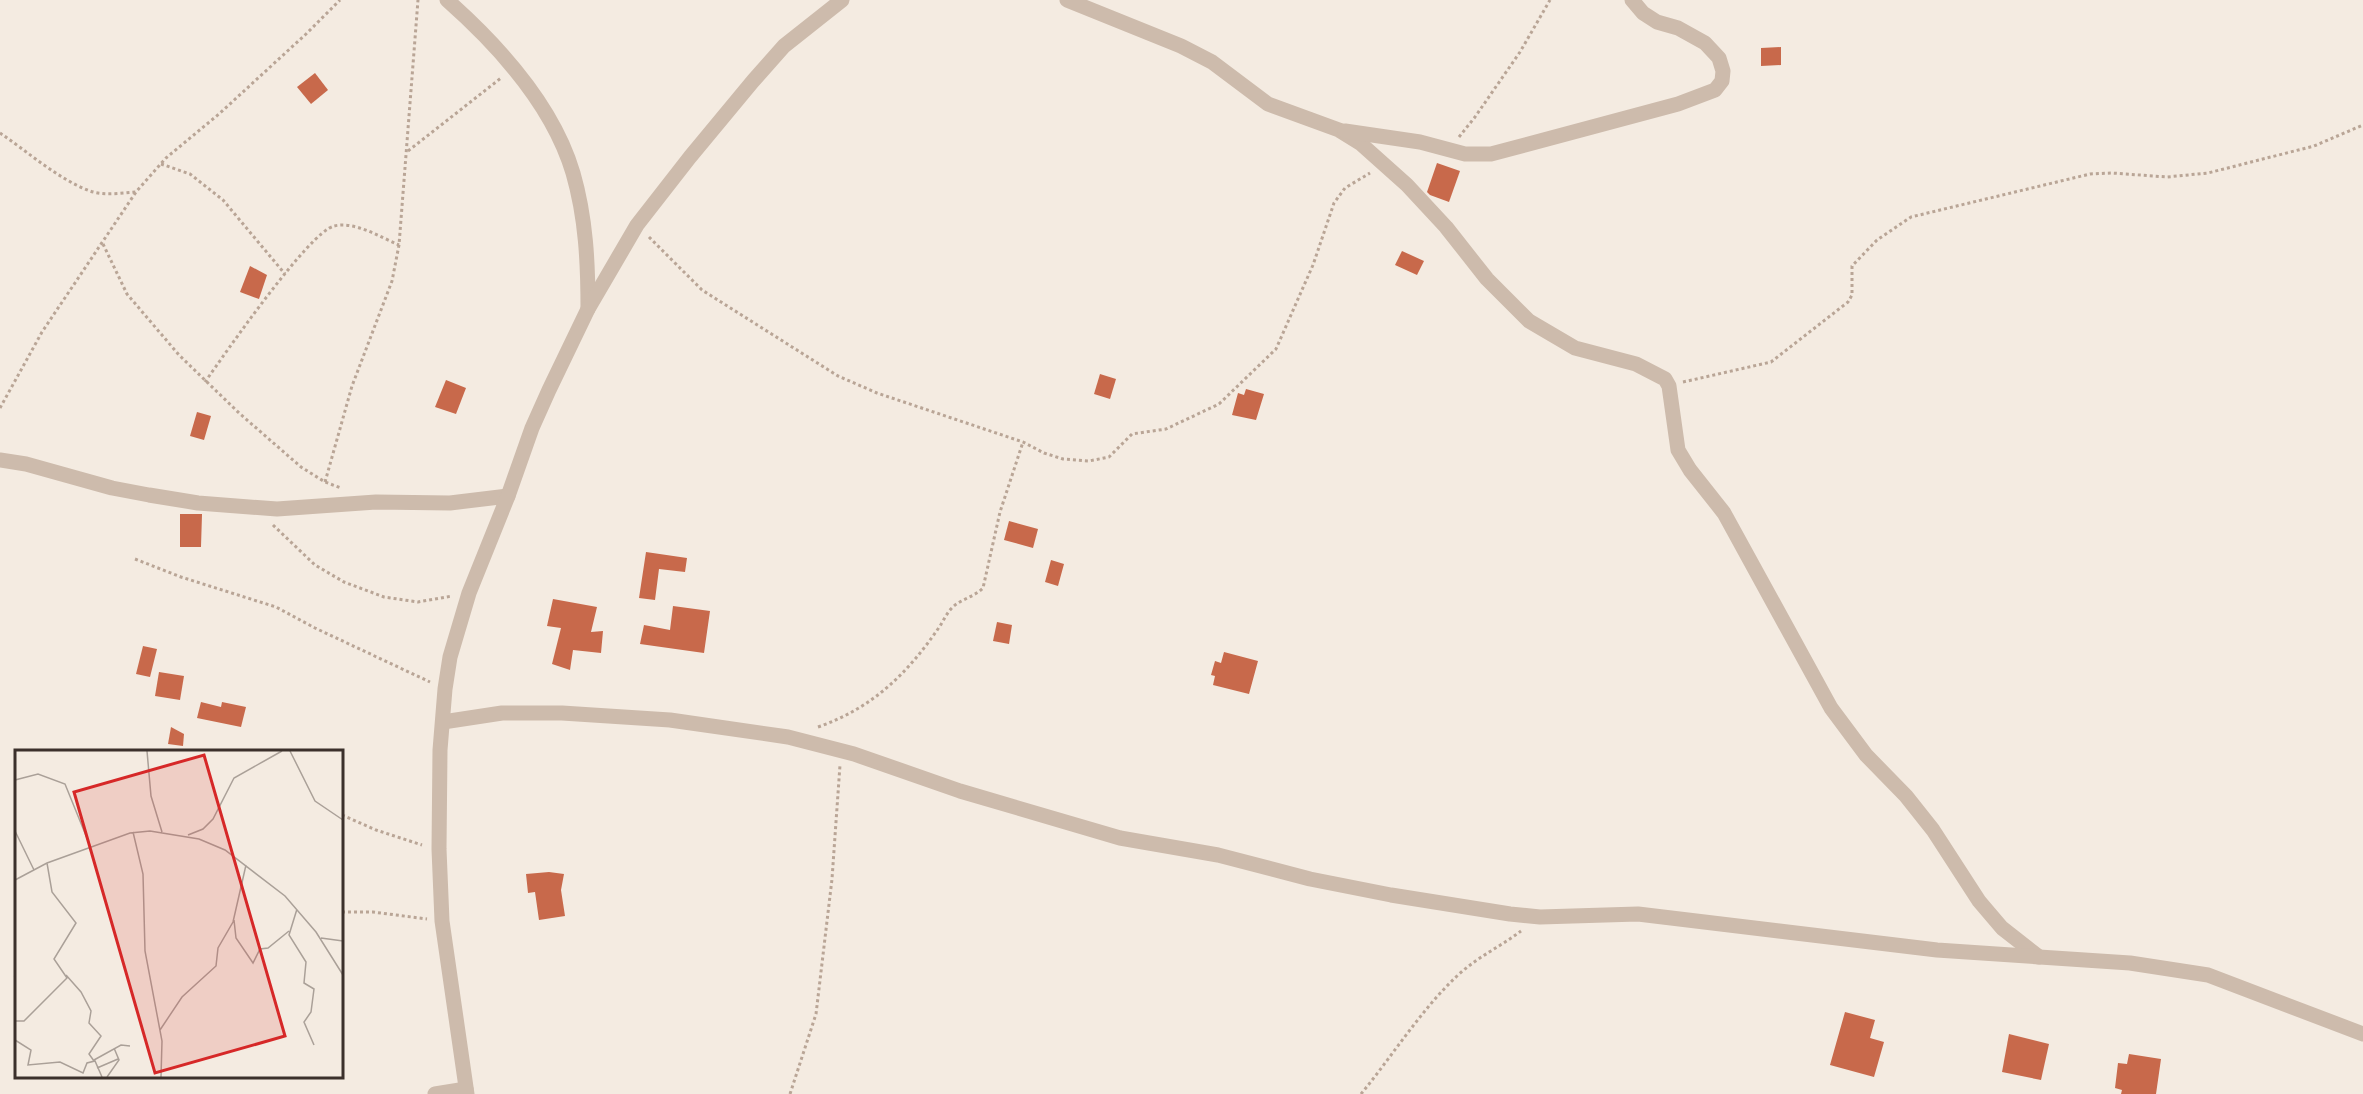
<svg xmlns="http://www.w3.org/2000/svg" width="2363" height="1094" font-family="'Sofia Sans Condensed',sans-serif">
<style>
.building{fill:#c8694b}
.lines{fill:none;stroke-linecap:round;stroke-linejoin:round}
.path{stroke:#b9a596;stroke-width:3;stroke-dasharray:3 3;stroke-linecap:butt}
.minor{stroke:#cdbbac;stroke-width:15}
.inset-road{fill:none;stroke:#aaa098;stroke-width:1.5}
.view{fill:#d62828;fill-opacity:0.15;stroke:#d62828;stroke-width:3}
.inset-edge{fill:none;stroke:#3b302b;stroke-width:3}
</style>
<rect width="100%" height="100%" fill="#f4ebe1"/>
<g class="building">
<path d="M 1781,47 L 1781,65 L 1761,66 L 1761,48 Z"/>
<path d="M 315,73 L 328,90 L 311,104 L 297,87 Z"/>
<path d="M 1437,163 L 1460,171 L 1449,202 L 1430,195 L 1427,192 Z"/>
<path d="M 1402,251 L 1424,261 L 1417,275 L 1395,265 Z"/>
<path d="M 250,266 L 267,275 L 259,299 L 240,292 Z"/>
<path d="M 1100,374 L 1116,379 L 1110,399 L 1094,394 Z"/>
<path d="M 446,380 L 466,388 L 456,414 L 435,407 Z"/>
<path d="M 1246,389 L 1264,394 L 1256,420 L 1232,415 L 1238,393 L 1244,395 Z"/>
<path d="M 197,412 L 211,416 L 204,440 L 190,436 Z"/>
<path d="M 180,514 L 202,514 L 201,547 L 180,547 Z"/>
<path d="M 1009,521 L 1038,529 L 1033,548 L 1004,540 Z"/>
<path d="M 646,552 L 687,558 L 685,572 L 659,569 L 655,600 L 639,598 Z"/>
<path d="M 1051,560 L 1064,564 L 1058,586 L 1045,582 Z"/>
<path d="M 553,599 L 597,607 L 591,632 L 603,631 L 601,653 L 573,650 L 570,670 L 552,664 L 561,628 L 547,626 Z"/>
<path d="M 673,606 L 710,611 L 704,653 L 640,644 L 644,625 L 670,630 Z"/>
<path d="M 997,622 L 1012,625 L 1009,644 L 993,641 Z"/>
<path d="M 143,646 L 157,649 L 150,677 L 136,674 Z"/>
<path d="M 1224,652 L 1258,661 L 1249,694 L 1213,685 L 1215,676 L 1211,675 L 1215,661 L 1221,663 Z"/>
<path d="M 159,672 L 184,676 L 180,700 L 155,696 Z"/>
<path d="M 201,702 L 221,707 L 222,702 L 246,707 L 241,727 L 197,718 Z"/>
<path d="M 171,727 L 184,734 L 183,746 L 168,744 Z"/>
<path d="M 549,872 L 564,874 L 561,890 L 565,916 L 539,920 L 535,892 L 528,893 L 526,874 Z"/>
<path d="M 1845,1012 L 1875,1020 L 1870,1038 L 1884,1042 L 1874,1077 L 1830,1065 Z"/>
<path d="M 2009,1034 L 2049,1044 L 2041,1080 L 2002,1072 Z"/>
<path d="M 2129,1054 L 2161,1059 L 2156,1094 L 2121,1094 L 2122,1090 L 2115,1088 L 2118,1063 L 2127,1064 Z"/>
</g>
<g class="lines">
<g class="path">
<path d="M 0,133 C 28,152 58,179 90,191 C 104,196 121,193 136,192"/>
<path d="M 1459,137 L 1475,117 L 1520,52 L 1550,0"/>
<path d="M 408,151 L 501,78"/>
<path d="M 161,164 L 190,174 L 223,200 L 285,274"/>
<path d="M 649,237 L 702,290 L 838,376 L 877,393 L 1023,442 L 1044,453 L 1063,459 L 1089,461 L 1109,457 L 1132,434 L 1166,429 L 1219,404 L 1276,349 L 1313,265 L 1334,203 L 1345,188 L 1370,173"/>
<path d="M 103,244 L 127,294 L 179,355 L 239,413 L 301,467 L 325,482 L 341,488"/>
<path d="M 205,382 C 224,355 309,232 334,226 C 355,221 380,237 399,245"/>
<path d="M 1683,382 L 1771,362 L 1848,302 L 1852,295 L 1852,266 L 1877,240 L 1911,217 L 2090,174 L 2112,173 L 2167,177 L 2208,173 L 2314,146 L 2363,125"/>
<path d="M 0,408 L 42,332 L 136,192 L 166,158 L 219,114 L 306,34 L 340,0"/>
<path d="M 325,482 L 352,386 L 392,281 L 399,245 L 418,0"/>
<path d="M 273,525 L 315,565 L 344,582 L 384,597 L 418,602 L 452,596"/>
<path d="M 135,559 L 181,577 L 276,607 L 315,628 L 430,682"/>
<path d="M 818,727 C 873,708 908,673 940,626 C 943,621 946,615 950,610 C 959,599 973,598 983,588 L 1000,512 L 1023,442"/>
<path d="M 342,815 L 376,830 L 422,845"/>
<path d="M 342,912 L 373,912 L 427,919"/>
<path d="M 15,977 L 16,975"/>
<path d="M 790,1094 L 816,1014 L 832,879 L 840,765"/>
<path d="M 1361,1094 C 1393,1055 1421,1010 1457,976 C 1477,957 1500,947 1521,931"/>
</g>
<g class="minor">
<path d="M 447,0 C 499,46 553,105 573,173 C 586,218 588,263 588,309"/>
<path d="M 1067,0 L 1181,46 L 1212,62 L 1268,104 L 1339,130 L 1360,143 L 1407,185 L 1446,227 L 1487,279 L 1529,321 L 1575,348 L 1636,364 L 1665,379 L 1669,386 L 1678,450 L 1690,470 L 1724,513 L 1831,708 L 1866,755 L 1906,796 L 1933,830 L 1979,901 L 2002,928 L 2039,957"/>
<path d="M 1345,131 L 1420,142 L 1465,154 L 1491,154 L 1678,104 L 1715,90 L 1722,81 L 1723,71 L 1719,58 L 1705,43 L 1678,28 L 1657,22 L 1643,13 L 1632,0"/>
<path d="M 0,460 L 26,464 L 112,488 L 149,495 L 198,503 L 277,509 L 376,502 L 450,503 L 508,496"/>
<path d="M 443,722 L 502,713 L 562,713 L 670,720 L 788,737 L 854,754 L 960,791 L 1120,838 L 1218,855 L 1310,879 L 1391,895 L 1510,914 L 1540,917 L 1638,914 L 1937,950 L 2130,963 L 2208,975 L 2363,1034"/>
<path d="M 435,1094 L 466,1089"/>
<path d="M 467,1094 L 442,921 L 439,849 L 440,750 L 445,689 L 450,657 L 469,593 L 508,496 L 532,428 L 549,390 L 588,309 L 637,225 L 690,157 L 753,81 L 784,46 L 842,0"/>
</g>
</g>
<g transform="translate(15 750)">
<rect width="328" height="328" fill="#f4ebe1"/>
<path class="inset-road" d="M 132,1 L 136,46 L 147,82M 275,1 L 300,51 L 328,70M 0,30 L 23,24 L 50,34 L 76,98M 0,81 L 19,120M 118,82 L 128,124 L 130,201 L 147,291 L 146,327M 173,85 L 188,79 L 198,69 L 219,28 L 267,1M 0,130 L 32,113 L 115,83 L 135,81 L 184,89 L 210,100 L 270,146 L 301,182 L 328,225M 282,159 L 274,185 L 291,212 L 289,233 L 299,239 L 296,262 L 289,272 L 299,295M 219,170 L 221,188 L 238,213 L 245,199 L 253,198 L 274,181M 306,188 L 328,191M 51,225 L 66,242 L 76,261 L 74,273 L 86,286 L 74,304 L 79,311M 0,271 L 9,271 L 52,228 L 39,209 L 61,173 L 37,142 L 32,113M 145,280 L 167,247 L 201,216 L 203,198 L 218,172 L 231,115M 0,290 L 16,300 L 13,315 L 45,312 L 68,323 L 72,313 L 80,311 L 87,327M 79,310 L 106,295 L 115,296M 82,318 L 103,309M 92,327 L 104,310 L 99,298"/>
<path class="view" d="M 189,5 L 270,286 L 140,323 L 59,42 Z"/>
<rect width="328" height="328" class="inset-edge"/>
</g>
</svg>
